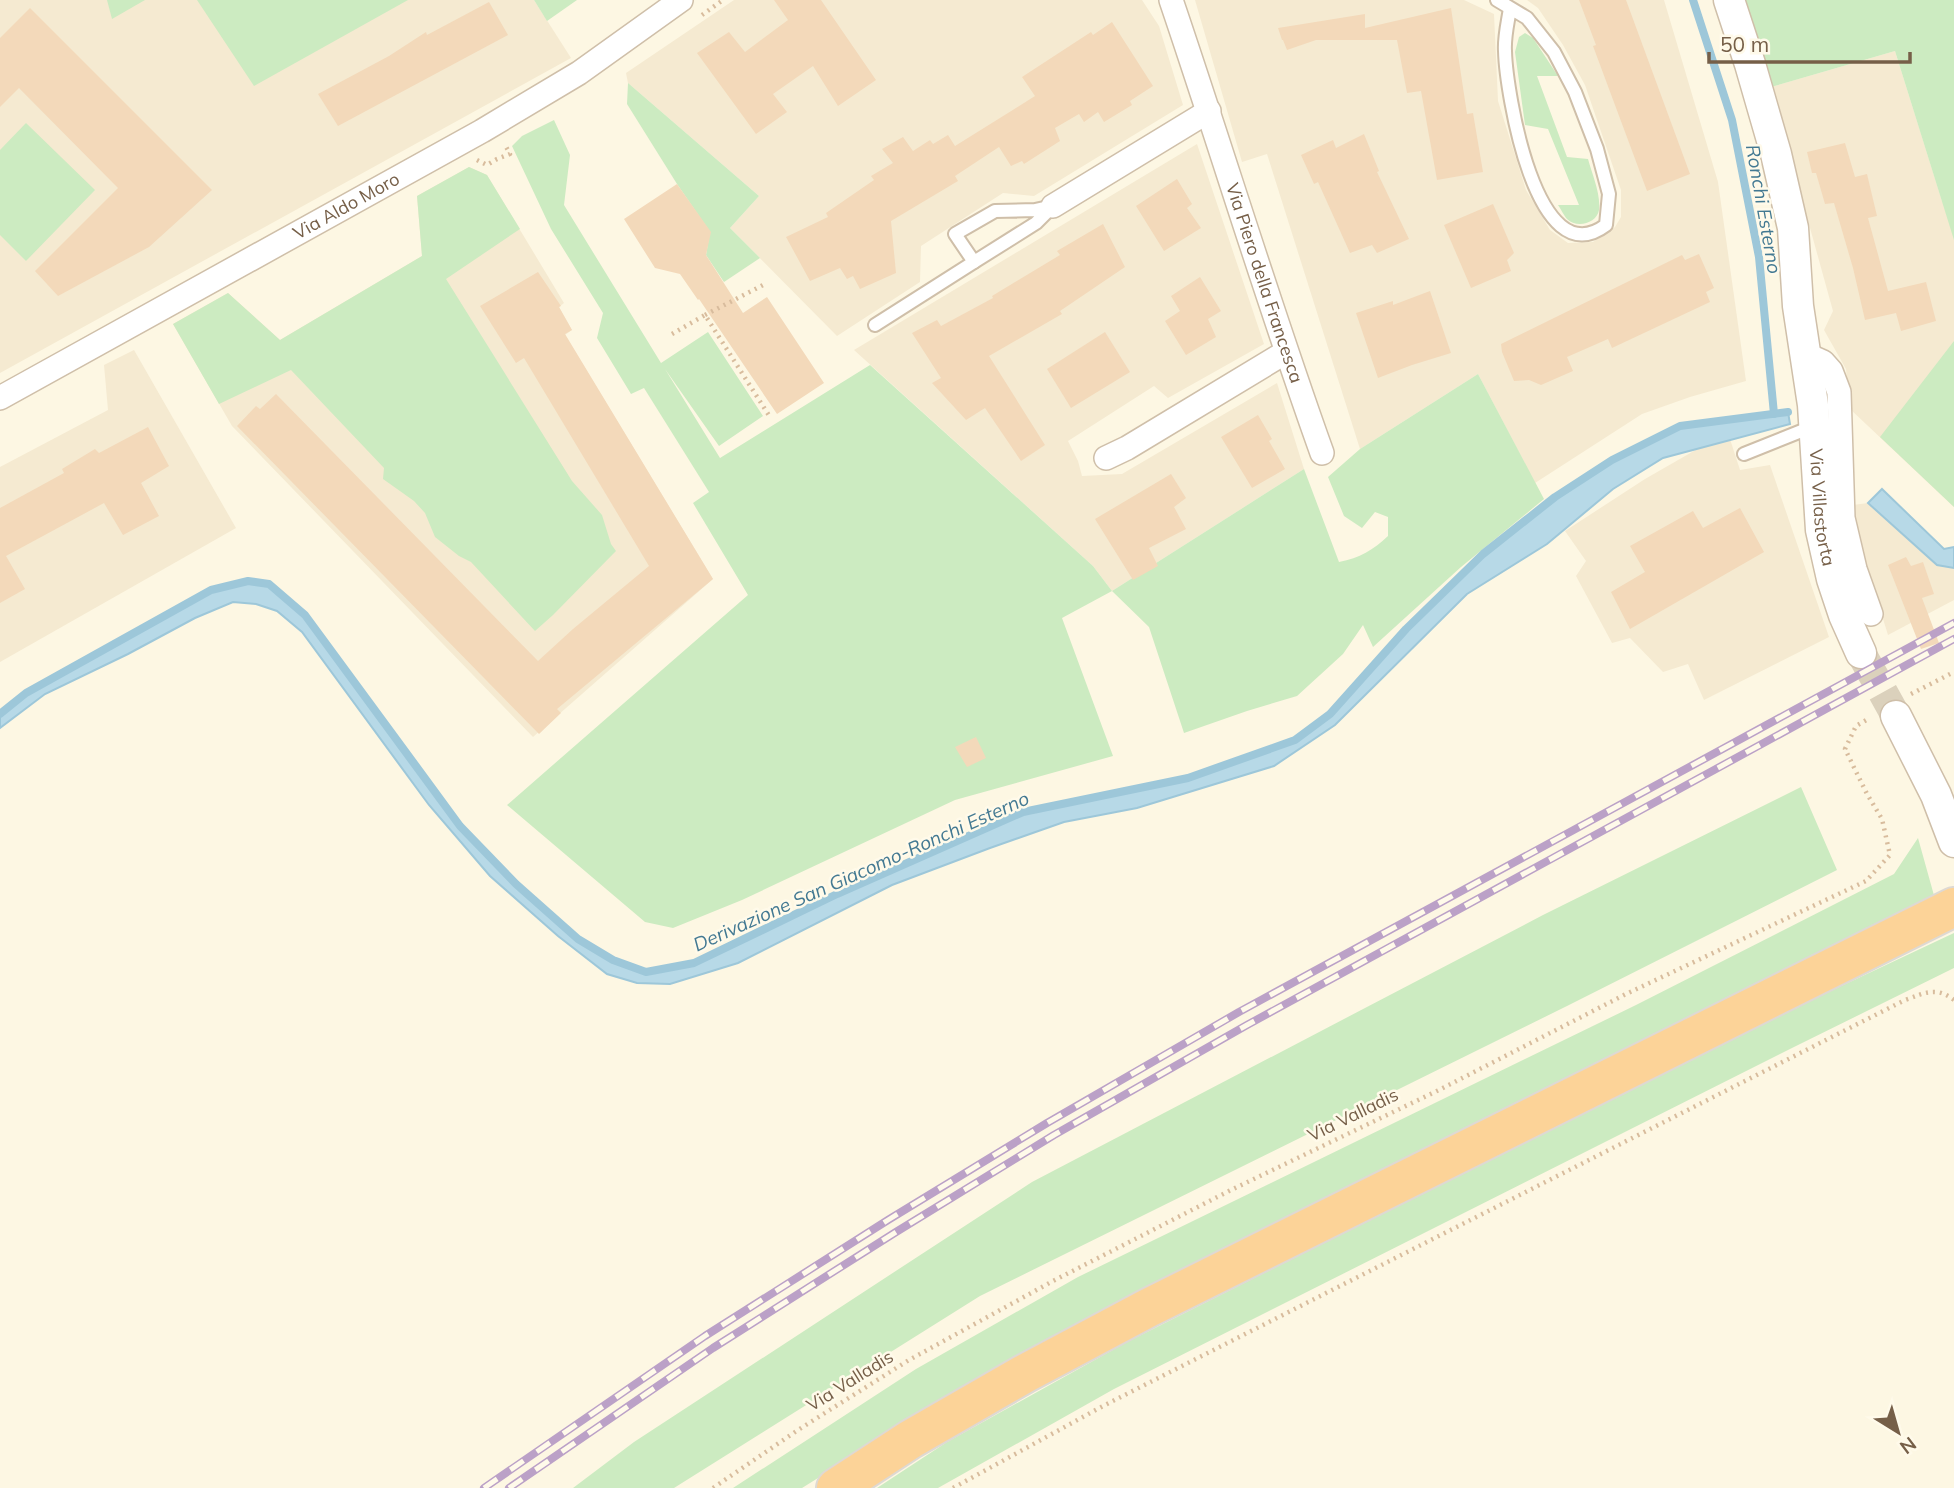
<svg xmlns="http://www.w3.org/2000/svg" width="1954" height="1488" font-family="Mulish,sans-serif">
<style>
.residential{fill:#f5ead1}
.green{fill:#ccebc1}
.water{fill:#b7d9e7;stroke:#9dc7d9;stroke-width:2}
.lines{fill:none;stroke-linecap:round;stroke-linejoin:round}
.stream{stroke:#9dc7d9;stroke-width:8}
.building{fill:#f3d9ba}
.tertiary-tunnel{stroke:#dbd1bc;stroke-width:30;stroke-dasharray:30 15;stroke-linecap:butt}
.service-casing{stroke:#cfbfa9;stroke-width:16}
.minor-casing{stroke:#cfbfa9;stroke-width:26}
.tertiary-casing{stroke:#cfbfa9;stroke-width:33}
.trunk-casing{stroke:#ded9d3;stroke-width:42}
.path{stroke:#d8bc9d;stroke-width:4.5;stroke-dasharray:2 5;stroke-linecap:butt}
.service{stroke:#fff;stroke-width:12}
.minor{stroke:#fff;stroke-width:23}
.tertiary{stroke:#fff;stroke-width:30}
.trunk{stroke:#fcd398;stroke-width:38}
.rail-casing{stroke:#bba1c7;stroke-width:8}
.rail{stroke:#fffaea;stroke-width:5;stroke-dasharray:16;stroke-linecap:butt}
.labels{text-anchor:middle;stroke-width:5;stroke-linejoin:round;paint-order:stroke}
.street-label{font-size:18px;fill:#765f48;stroke:#fffaea}
.water-label{font-size:19px;font-style:italic;fill:#437992;stroke:#fffaea}
</style>
<rect width="100%" height="100%" fill="#fdf7e3"/>
<g class="residential">
<path d="M 0,0 L 534,0 L 571,58 L 0,373 Z"/>
<path d="M 734,0 L 1142,0 L 1159,26 L 1183,105 L 1034,196 L 1003,193 L 921,246 L 920,282 L 837,336 L 730,228 L 759,196 L 628,83 L 626,73 Z"/>
<path d="M 1195,0 L 1464,0 L 1494,14 L 1498,101 L 1526,190 L 1550,230 L 1568,243 L 1593,242 L 1615,227 L 1621,217 L 1621,190 L 1585,85 L 1563,45 L 1538,8 L 1527,0 L 1664,0 L 1718,182 L 1746,381 L 1690,397 L 1642,414 L 1535,483 L 1478,374 L 1360,449 L 1267,154 L 1242,162 Z"/>
<path d="M 1895,51 L 1942,201 L 1954,198 L 1954,507 L 1850,409 L 1846,369 L 1824,330 L 1833,311 L 1771,87 Z"/>
<path d="M 1197,144 L 1264,344 L 1168,398 L 1154,386 L 1068,441 L 1078,461 L 1082,476 L 1122,474 L 1277,383 L 1304,469 L 1112,591 L 1093,566 L 854,350 Z"/>
<path d="M 469,167 L 487,175 L 564,303 L 559,307 L 572,330 L 565,335 L 713,579 L 533,737 L 232,426 L 173,324 L 228,293 L 280,340 L 422,256 L 417,196 Z"/>
<path d="M 134,350 L 236,528 L 0,662 L 0,467 L 108,410 L 104,365 Z"/>
<path d="M 1730,439 L 1740,470 L 1770,465 L 1829,637 L 1704,700 L 1688,664 L 1663,672 L 1630,638 L 1612,643 L 1576,576 L 1586,561 L 1565,531 L 1645,479 L 1706,444 Z"/>
<path d="M 1868,503 L 1937,565 L 1954,568 L 1954,600 L 1888,635 L 1855,528 L 1853,505 Z"/>
</g>
<g class="green">
<path d="M 107,0 L 145,0 L 112,19 Z"/>
<path d="M 197,0 L 408,0 L 254,86 Z"/>
<path d="M 534,0 L 577,0 L 547,21 Z"/>
<path d="M 1742,0 L 1954,0 L 1954,240 L 1895,51 L 1771,87 Z"/>
<path d="M 1525,33 L 1533,38 L 1558,76 L 1537,76 L 1567,157 L 1588,159 C 1592,174 1601,194 1599,210 C 1597,223 1577,229 1567,219 C 1564,216 1561,209 1558,205 L 1579,205 L 1548,129 L 1525,125 L 1515,52 L 1519,37 Z"/>
<path d="M 628,83 L 759,196 L 730,228 L 760,258 L 724,282 L 706,255 L 710,232 L 677,184 L 627,104 Z"/>
<path d="M 554,120 L 570,155 L 564,205 L 661,363 L 708,332 L 763,416 L 719,446 L 665,369 L 720,458 L 870,365 L 1093,566 L 1112,591 L 1304,469 L 1339,562 C 1360,558 1373,550 1388,536 L 1388,517 L 1375,512 L 1362,528 L 1344,516 L 1328,477 L 1360,449 L 1478,374 L 1544,499 L 1461,567 L 1373,647 L 1363,625 L 1343,654 L 1297,696 L 1247,711 L 1184,733 L 1149,627 L 1112,591 L 1062,618 L 1113,756 L 955,800 L 742,900 L 673,928 L 645,922 L 507,805 L 748,595 L 693,503 L 709,492 L 644,388 L 631,394 L 597,338 L 603,313 L 551,229 L 512,146 L 522,136 Z"/>
<path d="M 26,123 L 95,190 L 26,261 L 0,235 L 0,150 Z"/>
<path d="M 469,167 L 487,175 L 520,229 L 446,279 L 572,481 L 602,515 L 611,544 L 616,551 L 553,615 L 535,631 L 471,562 L 459,556 L 435,537 L 425,513 L 414,501 L 383,479 L 384,468 L 291,370 L 219,404 L 173,324 L 228,293 L 280,340 L 422,256 L 417,196 Z"/>
<path d="M 1954,341 L 1954,507 L 1880,437 Z"/>
<path d="M 1801,787 L 1837,870 L 1567,1006 L 980,1296 L 674,1488 L 573,1488 L 634,1442 L 1032,1182 L 1543,915 Z"/>
<path d="M 1918,838 L 1935,899 L 871,1445 L 802,1488 L 733,1488 L 916,1369 L 1078,1277 L 1636,1005 L 1894,874 Z"/>
<path d="M 1954,933 L 1954,968 L 1794,1047 L 1114,1389 L 938,1488 L 877,1488 L 947,1442 L 1127,1342 L 1754,1027 Z"/>
</g>
<g class="water">
<path d="M 1788,412 L 1790,424 L 1663,458 L 1613,489 L 1547,544 L 1467,594 L 1335,725 L 1274,766 L 1137,808 L 1064,822 L 990,848 L 892,885 L 738,963 L 670,984 L 637,983 L 607,974 L 558,936 L 490,876 L 429,805 L 302,632 L 277,611 L 256,604 L 233,602 L 195,618 L 128,654 L 45,694 L 0,728 L 0,714 L 26,693 L 211,590 L 248,581 L 269,584 L 305,615 L 460,826 L 516,884 L 578,939 L 613,960 L 646,972 L 694,963 L 837,894 L 1023,812 L 1188,778 L 1295,740 L 1330,714 L 1406,629 L 1483,554 L 1555,497 L 1612,460 L 1680,426 Z"/>
<path d="M 1882,489 L 1944,549 L 1954,547 L 1954,568 L 1937,565 L 1868,503 Z"/>
</g>
<g class="lines">
<g class="stream">
<path d="M 1693,0 L 1732,120 L 1759,257 L 1774,414"/>
<path d="M 0,714 L 26,693 L 211,590 L 248,581 L 269,584 L 305,615 L 460,826 L 516,884 L 578,939 L 613,960 L 646,972 L 694,963 L 837,894 L 1023,812 L 1188,778 L 1295,740 L 1330,714 L 1406,629 L 1483,554 L 1555,497 L 1612,460 L 1680,426 L 1788,412"/>
</g>
</g>
<g class="building">
<path d="M 774,0 L 821,0 L 876,80 L 838,106 L 813,66 L 773,94 L 787,112 L 756,134 L 697,53 L 729,32 L 745,52 L 788,20 Z"/>
<path d="M 1579,0 L 1626,0 L 1690,174 L 1647,191 L 1593,46 L 1596,45 Z"/>
<path d="M 489,2 L 508,35 L 338,126 L 318,94 L 389,56 L 426,32 L 427,35 Z"/>
<path d="M 30,8 L 212,190 L 149,247 L 58,296 L 35,271 L 118,188 L 19,88 L 0,107 L 0,38 Z"/>
<path d="M 1451,8 L 1467,114 L 1473,113 L 1483,172 L 1437,180 L 1421,91 L 1407,93 L 1397,40 L 1316,40 L 1287,50 L 1283,40 L 1282,40 L 1278,28 L 1365,14 L 1365,28 Z"/>
<path d="M 1112,22 L 1153,86 L 1130,101 L 1132,105 L 1104,122 L 1098,112 L 1084,122 L 1079,114 L 1055,128 L 1060,141 L 1024,164 L 1022,161 L 1011,166 L 999,147 L 955,176 L 958,181 L 891,221 L 896,273 L 860,289 L 853,276 L 847,279 L 840,268 L 810,281 L 786,237 L 828,217 L 826,213 L 874,180 L 871,176 L 893,163 L 882,149 L 903,137 L 913,151 L 930,140 L 933,144 L 948,135 L 955,146 L 1035,96 L 1022,77 L 1091,32 L 1093,35 Z"/>
<path d="M 1364,134 L 1379,171 L 1377,172 L 1409,239 L 1377,253 L 1372,245 L 1350,253 L 1318,182 L 1314,184 L 1301,155 L 1333,140 L 1336,148 Z"/>
<path d="M 1845,143 L 1855,177 L 1867,174 L 1877,216 L 1868,218 L 1888,291 L 1926,282 L 1936,321 L 1901,331 L 1896,313 L 1865,320 L 1853,268 L 1834,203 L 1825,204 L 1816,173 L 1812,173 L 1807,152 Z"/>
<path d="M 1177,179 L 1192,204 L 1187,208 L 1201,228 L 1164,251 L 1136,206 Z"/>
<path d="M 677,184 L 711,232 L 706,255 L 743,313 L 767,297 L 824,383 L 777,414 L 699,299 L 698,300 L 680,274 L 655,268 L 624,219 Z"/>
<path d="M 1493,204 L 1514,253 L 1507,260 L 1511,271 L 1471,288 L 1444,225 Z"/>
<path d="M 1103,224 L 1125,267 L 1060,311 L 1062,314 L 989,356 L 1045,445 L 1021,461 L 985,408 L 966,420 L 932,383 L 941,378 L 912,333 L 937,320 L 941,326 L 993,298 L 992,296 L 1060,255 L 1057,251 Z"/>
<path d="M 1699,254 L 1714,288 L 1706,292 L 1710,302 L 1612,348 L 1608,339 L 1567,357 L 1573,371 L 1541,385 L 1529,380 L 1514,381 L 1502,352 L 1501,344 L 1682,255 L 1685,260 Z"/>
<path d="M 538,272 L 561,306 L 559,307 L 572,330 L 565,334 L 713,579 L 557,709 L 561,713 L 539,734 L 237,426 L 256,406 L 260,409 L 276,394 L 538,661 L 573,629 L 649,566 L 524,358 L 516,363 L 480,306 Z"/>
<path d="M 1200,277 L 1221,311 L 1208,319 L 1216,337 L 1186,355 L 1165,321 L 1180,311 L 1171,296 Z"/>
<path d="M 1430,291 L 1451,353 L 1412,365 L 1378,378 L 1356,313 L 1393,301 L 1393,305 Z"/>
<path d="M 1105,332 L 1130,372 L 1071,408 L 1047,369 Z"/>
<path d="M 1258,415 L 1272,439 L 1269,441 L 1285,469 L 1252,488 L 1221,437 Z"/>
<path d="M 148,427 L 169,466 L 141,483 L 159,516 L 123,535 L 104,503 L 6,556 L 25,589 L 0,603 L 0,508 L 64,473 L 62,469 L 95,449 L 99,453 Z"/>
<path d="M 1171,474 L 1186,498 L 1174,507 L 1186,529 L 1149,548 L 1158,566 L 1133,580 L 1095,519 Z"/>
<path d="M 1740,508 L 1764,552 L 1630,629 L 1611,592 L 1645,572 L 1630,546 L 1693,511 L 1703,528 Z"/>
<path d="M 1906,557 L 1911,566 L 1923,562 L 1934,594 L 1922,598 L 1939,643 L 1921,649 L 1888,565 Z"/>
<path d="M 976,737 L 986,758 L 967,767 L 955,747 Z"/>
</g>
<g class="lines">
<path class="tertiary-tunnel" d="M 1861,653 L 1896,716"/>
<defs>
<g id="service">
<path d="M 1497,0 L 1527,18 L 1554,52 L 1575,92 L 1597,149 L 1609,194 L 1606,225 C 1536,278 1506,91 1505,51 C 1504,37 1508,22 1510,8"/>
<path d="M 1053,206 L 1036,223 L 974,262 L 955,234 L 995,211 L 1035,210 Z"/>
<path d="M 875,325 L 974,262"/>
<path d="M 1744,454 L 1814,426"/>
</g>
<g id="minor">
<path id="s1" d="M 1171,0 C 1222,150 1268,303 1322,453"/>
<path d="M 1053,206 L 1209,111"/>
<path d="M 1805,354 L 1823,362 L 1831,371 L 1839,392 L 1843,518 L 1855,569 L 1871,614"/>
<path id="s2" d="M 0,398 L 482,131 L 579,73 L 681,0"/>
<path d="M 1106,458 L 1127,448 L 1286,352"/>
</g>
<g id="tertiary">
<path id="s3" d="M 1729,0 L 1750,64 L 1776,154 L 1793,228 L 1798,306 L 1813,405 L 1821,530 L 1832,579 L 1844,615 L 1861,653"/>
<path d="M 1896,716 L 1936,795 L 1954,842"/>
</g>
<path id="trunk" d="M 836,1488 L 911,1439 L 1024,1374 L 1148,1308 L 1954,907"/>
</defs>
<use href="#service" class="service-casing"/>
<use href="#minor" class="minor-casing"/>
<use href="#tertiary" class="tertiary-casing"/>
<use href="#trunk" class="trunk-casing"/>
<g class="path">
<path d="M 702,15 L 723,0"/>
<path d="M 477,160 L 487,165 L 497,159 L 510,154 L 505,145"/>
<path d="M 705,315 L 767,283"/>
<path d="M 672,334 L 705,315 L 770,417"/>
<path d="M 1911,694 L 1954,672"/>
<path d="M 713,1488 L 798,1430 L 909,1360 L 1053,1281 L 1231,1190 L 1439,1090 L 1626,994 L 1866,881 L 1890,855 L 1882,819 L 1867,794 L 1845,749 L 1856,726 L 1870,718"/>
<path d="M 953,1488 L 1103,1406 L 1905,1000 C 1925,993 1936,986 1954,1000"/>
</g>
<use href="#service" class="service"/>
<use href="#minor" class="minor"/>
<use href="#tertiary" class="tertiary"/>
<use href="#trunk" class="trunk"/>
<defs>
<g id="rail">
<path d="M 484,1488 L 705,1336 L 888,1220 L 1047,1123 L 1239,1012 L 1954,623"/>
<path d="M 509,1488 L 713,1348 L 896,1232 L 1054,1135 L 1247,1025 L 1954,639"/>
</g>
</defs>
<use href="#rail" class="rail-casing"/>
<use href="#rail" class="rail"/>
</g>
<g class="labels">
<g class="street-label">
<text dy="6" stroke="none"><textPath href="#s2" startOffset="396">Via Aldo Moro</textPath></text>
<text dy="6" stroke="none"><textPath href="#s1" startOffset="298">Via Piero della Francesca</textPath></text>
<text dy="6" stroke="none"><textPath href="#s3" startOffset="518">Via Villastorta</textPath></text>
<text transform="translate(1353 1115) rotate(-26)" y="6">Via Valladis</text>
<text transform="translate(850 1381) rotate(-32)" y="6">Via Valladis</text>
</g>
<g class="water-label">
<text transform="translate(1764 209) rotate(80)" y="7">Ronchi Esterno</text>
<text transform="translate(861 871) rotate(-24)" y="7">Derivazione San Giacomo-Ronchi Esterno</text>
</g>
</g>
<g transform="translate(1898 1432) rotate(143)" stroke="#fffaea" stroke-width="5" paint-order="stroke">
<path d="M0-5L12 26L0 18L-12 26Z" fill="#765f48"/>
<text y="-10" font-size="19" font-weight="bold" text-anchor="middle" fill="#765f48">N</text>
</g>
<path d="M1709 52v10h201v-10" fill="none" stroke="#765f48" stroke-width="3.5"/>
<text x="1720" y="52" font-size="21" fill="#765f48" stroke="#fffaea" stroke-width="5" paint-order="stroke">50 m</text>
</svg>
